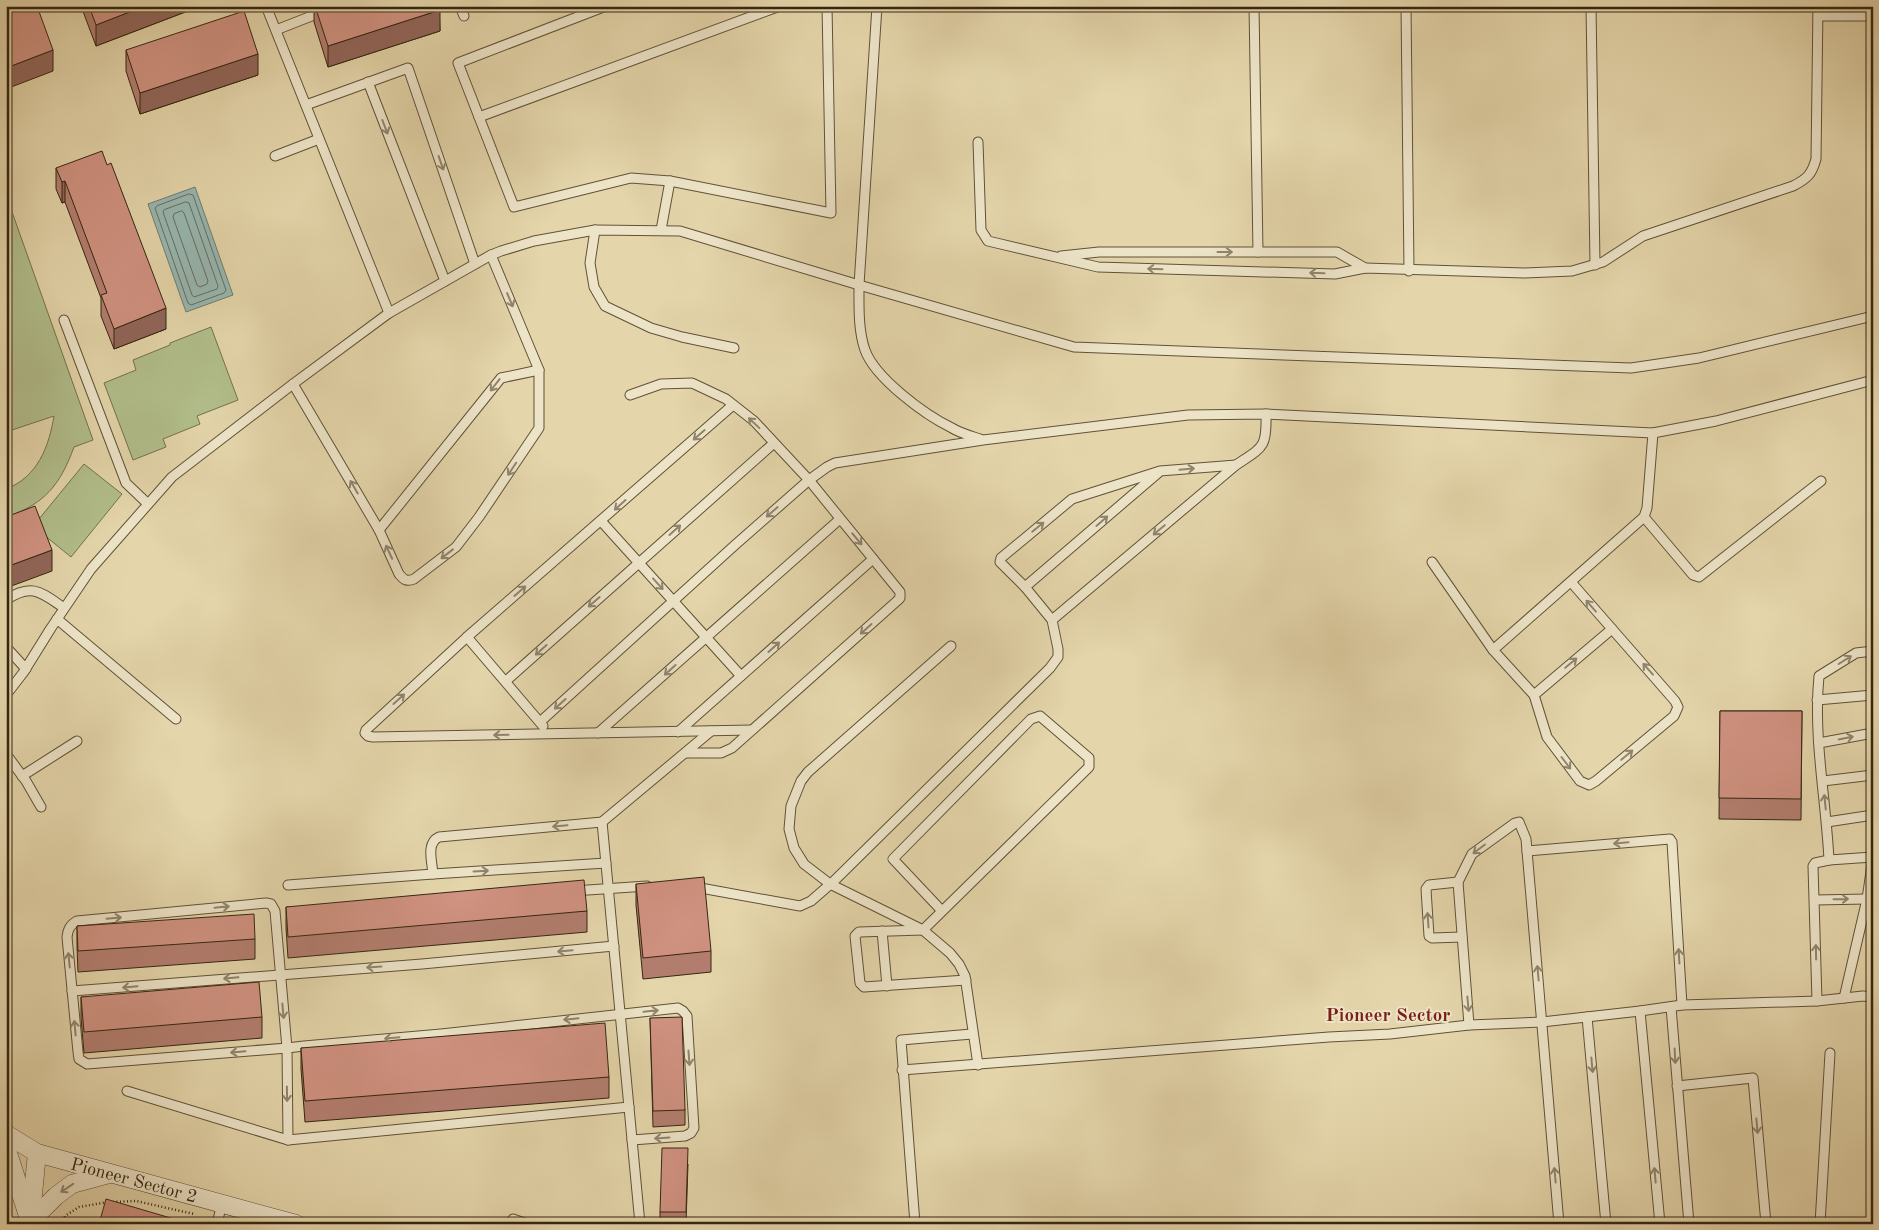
<svg xmlns="http://www.w3.org/2000/svg" width="1879" height="1230" font-family="'Old Standard TT',serif">
<style>
.green{fill:#b1be8b;stroke:#72724e}
.water{fill:#98b7b1;stroke:#707d71}
.lines{fill:none;stroke-linecap:round;stroke-linejoin:round}
.shore{stroke:#666e61;stroke-width:1}
.service-casing{stroke:#605237;stroke-width:11}
.minor-casing{stroke:#605237;stroke-width:19}
.path{stroke:#342611;stroke-width:2.5;stroke-dasharray:1 2.5;stroke-linecap:butt}
.service{stroke:#ede4c8;stroke-width:9}
.minor{stroke:#ede4c8;stroke-width:18}
.wall{fill:#b37e6f;stroke:#342611}
.shaded-wall{fill:#92665a;stroke:#342611}
.building{fill:#d09281;stroke:#342611}
.oneway{stroke:#90856c}
.labels{text-anchor:middle;stroke-width:4;stroke-linejoin:round;paint-order:stroke}
.street-label{font-size:18px;fill:#342611;stroke:#ede4c8}
.neighbourhood-label{font-size:19px;font-weight:bold;fill:#7a1f14;stroke:#ede4c8}
</style>
<rect width="100%" height="100%" fill="#e4d5aa"/>
<filter id="stains"><feTurbulence type="fractalNoise" baseFrequency=".004" numOctaves="4"/><feColorMatrix values="0 0 0 0 .2 0 0 0 0 .09 0 0 0 0 .02 0 0 0 .5 -.17"/></filter>
<radialGradient id="worn" r=".72"><stop offset=".6" stop-color="#630" stop-opacity="0"/><stop offset="1" stop-color="#630" stop-opacity=".3"/></radialGradient>
<g class="green">
<path d="M 6,195 L 93,440 L 74,447 C 60,485 45,504 6,517 L 6,489 C 38,477 49,446 54,416 L 6,432 Z"/>
<path d="M 211,327 L 238,400 L 197,416 L 200,424 L 163,439 L 166,447 L 133,460 L 104,383 L 136,370 L 133,360 L 170,345 L 170,343 Z"/>
<path d="M 84,464 L 122,494 L 71,557 L 44,535 L 39,519 Z"/>
</g>
<path class="water" d="M 195,187 L 233,295 L 186,312 L 148,204 Z"/>
<g class="lines">
<g class="shore">
<path d="M 189,194 L 193,195 L 226,290 L 224,293 L 191,305 L 188,303 L 155,208 L 157,206 Z"/>
<path d="M 186,202 L 189,203 L 218,286 L 217,289 L 194,297 L 192,295 L 163,212 L 164,210 Z"/>
<path d="M 182,211 L 184,213 L 208,281 L 207,284 L 200,287 L 197,285 L 173,217 L 174,214 Z"/>
</g>
<defs>
<g id="service">
<path d="M 266,6 L 389,313"/>
<path d="M 460,6 L 464,16"/>
<path d="M 606,6 L 458,63 L 514,207 L 631,178 L 670,181 L 831,213 L 827,6"/>
<path d="M 877,6 L 859,285 C 859,306 858,330 865,350 C 875,378 925,415 952,428 C 960,433 971,436 980,439"/>
<path d="M 1254,6 L 1258,252"/>
<path d="M 1406,6 L 1409,271"/>
<path d="M 1591,6 L 1595,265"/>
<path d="M 1818,16 L 1873,16"/>
<path d="M 276,30 L 337,6"/>
<path d="M 368,82 L 445,281"/>
<path d="M 306,105 L 408,68 L 475,264"/>
<path d="M 479,117 L 780,6"/>
<path d="M 978,142 L 981,230 L 988,241 L 1098,267 L 1335,274 L 1365,268 L 1525,273 L 1572,271 L 1603,262 L 1643,236 L 1793,186 C 1807,179 1812,174 1816,159 L 1818,6"/>
<path d="M 275,156 L 319,139"/>
<path d="M 595,230 L 590,263 L 594,287 L 605,306 L 651,328 L 682,337 L 734,348"/>
<path d="M 661,230 L 670,181"/>
<path d="M 1061,256 L 1099,252 L 1337,252 L 1365,268"/>
<path d="M 64,320 L 126,483 L 148,504"/>
<path d="M 293,384 L 379,530 L 399,574 C 404,580 407,582 414,579 L 456,547 L 479,517 L 539,428 L 539,370 L 491,255"/>
<path d="M 630,395 L 661,384 L 692,383 L 726,399 L 754,421 L 809,480 L 900,592 L 900,598 L 897,601 L 732,748 L 721,753 L 686,753"/>
<path d="M 733,405 L 467,637 L 366,730 L 365,733 L 368,736 L 373,737 L 752,730"/>
<path d="M 1644,517 L 1693,575 L 1699,577 L 1821,481"/>
<path d="M 601,521 L 741,676"/>
<path d="M 379,530 L 501,378 L 539,370"/>
<path d="M 1432,562 L 1493,650 L 1534,695 L 1547,737 L 1580,781 L 1589,785 L 1596,781 L 1674,716 L 1678,707 L 1675,701 L 1571,582"/>
<path d="M 1025,587 L 1158,473"/>
<path d="M 6,600 C 32,582 42,593 64,608"/>
<path d="M 57,619 L 176,719"/>
<path d="M 1052,620 L 1236,465 C 1263,447 1267,448 1266,414"/>
<path d="M 467,637 L 543,726"/>
<path d="M 951,646 L 808,772 L 801,781 L 791,806 L 789,829 L 794,848 L 804,864 L 830,884 L 923,930 L 950,953 L 959,964 L 965,976 L 978,1065"/>
<path d="M 6,647 L 26,669"/>
<path d="M 1493,650 L 1644,517 L 1647,508 L 1653,433"/>
<path d="M 506,681 L 774,443"/>
<path d="M 6,695 L 23,673 L 51,628 L 91,569 L 172,477 L 293,384 L 389,313 L 491,255 L 501,251 L 534,241 L 595,230 L 680,231 L 859,285 L 1074,347 L 1631,368 L 1699,358 L 1873,316"/>
<path d="M 1534,695 L 1612,629"/>
<path d="M 1817,700 L 1873,695"/>
<path d="M 540,722 L 735,545 L 809,480 L 827,467 L 835,463 L 983,440 L 1188,415 L 1266,414 L 1653,433 L 1716,421 L 1873,380"/>
<path d="M 678,732 L 873,559"/>
<path d="M 598,733 L 840,519"/>
<path d="M 1819,743 L 1873,733"/>
<path d="M 6,754 L 26,781 L 41,807"/>
<path d="M 22,776 L 77,741"/>
<path d="M 1823,781 L 1873,775"/>
<path d="M 602,822 L 640,1224"/>
<path d="M 1827,822 L 1873,815"/>
<path d="M 1527,851 L 1670,839 L 1672,842 L 1682,1005"/>
<path d="M 1829,860 L 1873,857"/>
<path d="M 433,874 C 432,861 426,843 439,837 L 602,822 L 711,731"/>
<path d="M 1458,882 L 1429,885 L 1426,889 L 1429,936 L 1432,938 L 1462,937"/>
<path d="M 288,885 L 433,874 L 606,863"/>
<path d="M 695,887 L 800,906 L 811,901 L 834,881 L 1050,668 L 1058,657 L 1058,649 L 1052,620 L 1025,587 L 1000,562 L 1001,558 L 1072,499 L 1160,471 L 1236,465"/>
<path d="M 573,891 L 647,886"/>
<path d="M 1815,900 L 1867,899"/>
<path d="M 942,911 L 893,859 L 1031,719 L 1040,716 L 1089,758 L 1089,767 L 923,930 L 859,932 L 855,936 L 860,983 L 864,987 L 966,980"/>
<path d="M 882,931 L 887,986"/>
<path d="M 72,991 L 422,964 L 614,946"/>
<path d="M 1844,998 L 1867,899 L 1873,858"/>
<path d="M 1817,1001 L 1813,866 L 1815,863 L 1829,860 C 1826,799 1813,737 1819,676 L 1856,653 L 1873,651"/>
<path d="M 1671,1007 L 1689,1224"/>
<path d="M 1640,1011 L 1660,1224"/>
<path d="M 1587,1017 L 1606,1224"/>
<path d="M 1469,1025 L 1458,882 L 1472,854 L 1515,823 L 1519,822 L 1526,839 L 1559,1224"/>
<path d="M 902,1070 L 1329,1037 L 1390,1034 L 1469,1025 L 1542,1022 L 1640,1011 L 1682,1005 L 1817,1001 L 1863,996 L 1873,997"/>
<path d="M 1677,1086 L 1753,1078 L 1766,1224"/>
<path d="M 127,1091 L 288,1140 L 629,1107"/>
<path d="M 288,1140 L 287,1048 L 275,911 L 271,904 L 266,903 L 77,921 C 70,925 68,929 67,937 L 78,1052 L 79,1059 L 87,1064 L 287,1048 L 304,1046 L 441,1034 L 678,1008 L 683,1011 L 687,1016 L 694,1128 L 691,1133 L 685,1136 L 632,1140"/>
<path d="M 513,1219 L 527,1224"/>
<path d="M 217,1224 L 222,1203"/>
<path d="M 915,1224 L 901,1040 L 972,1034"/>
<path d="M 1820,1224 L 1830,1053"/>
</g>
<g id="minor">
<path d="M 6,1134 L 37,1153 L 296,1224"/>
<path d="M 6,1147 L 30,1222"/>
<path d="M 31,1215 L 37,1153"/>
<path d="M 30,1222 L 56,1196 L 72,1184 L 109,1174"/>
</g>
</defs>
<use href="#service" class="service-casing"/>
<use href="#minor" class="minor-casing"/>
<g class="path">
<path d="M 113,1202 L 136,1201 L 194,1214"/>
<path d="M 63,1224 L 65,1216 L 79,1207 L 108,1202"/>
</g>
<use href="#service" class="service"/>
<use href="#minor" class="minor"/>
</g>
<g class="wall">
<path d="M 81,6 L 201,6 L 96,46 Z"/>
<path d="M 314,6 L 439,6 L 440,31 L 328,67 L 314,22 Z"/>
<path d="M 126,50 L 258,75 L 140,114 L 126,71 Z"/>
<path d="M 56,168 L 166,329 L 114,349 L 101,316 L 101,298 L 65,202 L 62,203 L 56,189 Z"/>
<path d="M 1720,711 L 1802,711 L 1801,820 L 1719,819 Z"/>
<path d="M 636,884 L 711,951 L 711,972 L 643,979 L 636,905 Z"/>
<path d="M 286,907 L 587,911 L 587,932 L 288,958 L 286,928 Z"/>
<path d="M 77,926 L 255,939 L 255,959 L 78,972 L 77,947 Z"/>
<path d="M 81,997 L 262,1017 L 262,1038 L 84,1053 L 81,1018 Z"/>
<path d="M 650,1018 L 685,1110 L 685,1125 L 653,1127 Z"/>
<path d="M 301,1048 L 609,1077 L 609,1098 L 305,1122 L 301,1069 Z"/>
<path d="M 688,1164 L 686,1224 L 660,1224 L 660,1212 Z"/>
</g>
<g class="shaded-wall">
<path d="M 145,6 L 201,6 L 96,46 L 96,25 Z"/>
<path d="M 440,10 L 440,31 L 328,67 L 328,46 Z"/>
<path d="M 53,50 L 53,71 L 6,89 L 6,68 Z"/>
<path d="M 258,54 L 258,75 L 140,114 L 140,93 Z"/>
<path d="M 65,181 L 65,202 L 62,203 L 62,182 Z"/>
<path d="M 166,308 L 166,329 L 114,349 L 114,329 Z"/>
<path d="M 52,550 L 52,571 L 6,588 L 6,567 Z"/>
<path d="M 10,594 L 10,615 L 6,616 L 6,595 Z"/>
</g>
<g class="building">
<path d="M 6,6 L 37,6 L 53,50 L 6,68 Z"/>
<path d="M 89,6 L 145,6 L 96,25 Z"/>
<path d="M 315,6 L 439,6 L 440,10 L 328,46 Z"/>
<path d="M 244,11 L 258,54 L 140,93 L 126,50 Z"/>
<path d="M 102,151 L 107,165 L 111,163 L 166,308 L 114,329 L 101,295 L 107,293 L 65,181 L 62,182 L 56,168 Z"/>
<path d="M 35,506 L 52,550 L 6,567 L 6,517 Z"/>
<path d="M 6,585 L 7,585 L 10,594 L 6,595 Z"/>
<path d="M 1720,711 L 1802,711 L 1801,799 L 1719,798 Z"/>
<path d="M 704,877 L 711,951 L 643,958 L 636,884 Z"/>
<path d="M 584,880 L 587,911 L 288,937 L 286,907 Z"/>
<path d="M 254,914 L 255,939 L 78,951 L 77,926 Z"/>
<path d="M 259,982 L 262,1017 L 84,1032 L 81,997 Z"/>
<path d="M 682,1017 L 685,1110 L 653,1111 L 650,1018 Z"/>
<path d="M 605,1023 L 609,1077 L 305,1101 L 301,1048 Z"/>
<path d="M 662,1148 L 688,1148 L 686,1212 L 660,1212 Z"/>
<path d="M 106,1199 L 191,1224 L 99,1224 Z"/>
</g>
<defs><path id="oneway-shaft" d="M-6 0H5M1.5-3L5.5 0L1.5 3" fill="none" stroke-width="1.6" stroke-linecap="round" stroke-linejoin="round" transform="scale(1.25)"/></defs>
<g class="oneway">
<use href="#oneway-shaft" transform="translate(385 127) rotate(69)"/>
<use href="#oneway-shaft" transform="translate(441 163) rotate(71)"/>
<use href="#oneway-shaft" transform="translate(1225 252)"/>
<use href="#oneway-shaft" transform="translate(1155 269) rotate(-178)"/>
<use href="#oneway-shaft" transform="translate(1317 273) rotate(-178)"/>
<use href="#oneway-shaft" transform="translate(510 300) rotate(67)"/>
<use href="#oneway-shaft" transform="translate(495 385) rotate(128)"/>
<use href="#oneway-shaft" transform="translate(754 423) rotate(-137)"/>
<use href="#oneway-shaft" transform="translate(699 435) rotate(139)"/>
<use href="#oneway-shaft" transform="translate(512 469) rotate(124)"/>
<use href="#oneway-shaft" transform="translate(1187 469) rotate(-5)"/>
<use href="#oneway-shaft" transform="translate(354 487) rotate(-120)"/>
<use href="#oneway-shaft" transform="translate(620 505) rotate(138)"/>
<use href="#oneway-shaft" transform="translate(772 512) rotate(139)"/>
<use href="#oneway-shaft" transform="translate(1102 521) rotate(-41)"/>
<use href="#oneway-shaft" transform="translate(1038 527) rotate(-39)"/>
<use href="#oneway-shaft" transform="translate(675 530) rotate(-42)"/>
<use href="#oneway-shaft" transform="translate(1159 530) rotate(140)"/>
<use href="#oneway-shaft" transform="translate(857 539) rotate(50)"/>
<use href="#oneway-shaft" transform="translate(389 552) rotate(-115)"/>
<use href="#oneway-shaft" transform="translate(447 554) rotate(142)"/>
<use href="#oneway-shaft" transform="translate(658 584) rotate(48)"/>
<use href="#oneway-shaft" transform="translate(520 591) rotate(-41)"/>
<use href="#oneway-shaft" transform="translate(594 602) rotate(139)"/>
<use href="#oneway-shaft" transform="translate(1591 606) rotate(-131)"/>
<use href="#oneway-shaft" transform="translate(866 629) rotate(138)"/>
<use href="#oneway-shaft" transform="translate(774 647) rotate(-42)"/>
<use href="#oneway-shaft" transform="translate(541 650) rotate(138)"/>
<use href="#oneway-shaft" transform="translate(1845 660) rotate(-32)"/>
<use href="#oneway-shaft" transform="translate(1571 663) rotate(-40)"/>
<use href="#oneway-shaft" transform="translate(1648 669) rotate(-132)"/>
<use href="#oneway-shaft" transform="translate(670 670) rotate(138)"/>
<use href="#oneway-shaft" transform="translate(399 699) rotate(-42)"/>
<use href="#oneway-shaft" transform="translate(560 704) rotate(138)"/>
<use href="#oneway-shaft" transform="translate(501 735) rotate(179)"/>
<use href="#oneway-shaft" transform="translate(1846 738) rotate(-11)"/>
<use href="#oneway-shaft" transform="translate(1627 755) rotate(-40)"/>
<use href="#oneway-shaft" transform="translate(1566 763) rotate(53)"/>
<use href="#oneway-shaft" transform="translate(1825 802) rotate(-96)"/>
<use href="#oneway-shaft" transform="translate(560 826) rotate(175)"/>
<use href="#oneway-shaft" transform="translate(1621 843) rotate(175)"/>
<use href="#oneway-shaft" transform="translate(1479 849) rotate(143)"/>
<use href="#oneway-shaft" transform="translate(481 871) rotate(-3)"/>
<use href="#oneway-shaft" transform="translate(1841 899) rotate(-1)"/>
<use href="#oneway-shaft" transform="translate(222 907) rotate(-6)"/>
<use href="#oneway-shaft" transform="translate(114 918) rotate(-5)"/>
<use href="#oneway-shaft" transform="translate(1428 920) rotate(-94)"/>
<use href="#oneway-shaft" transform="translate(565 951) rotate(175)"/>
<use href="#oneway-shaft" transform="translate(1816 952) rotate(-91)"/>
<use href="#oneway-shaft" transform="translate(1679 956) rotate(-93)"/>
<use href="#oneway-shaft" transform="translate(69 960) rotate(-96)"/>
<use href="#oneway-shaft" transform="translate(374 967) rotate(176)"/>
<use href="#oneway-shaft" transform="translate(1538 973) rotate(-95)"/>
<use href="#oneway-shaft" transform="translate(231 978) rotate(175)"/>
<use href="#oneway-shaft" transform="translate(130 987) rotate(175)"/>
<use href="#oneway-shaft" transform="translate(1468 1004) rotate(85)"/>
<use href="#oneway-shaft" transform="translate(283 1011) rotate(85)"/>
<use href="#oneway-shaft" transform="translate(651 1011) rotate(-6)"/>
<use href="#oneway-shaft" transform="translate(571 1019) rotate(174)"/>
<use href="#oneway-shaft" transform="translate(75 1028) rotate(-95)"/>
<use href="#oneway-shaft" transform="translate(392 1038) rotate(175)"/>
<use href="#oneway-shaft" transform="translate(238 1052) rotate(175)"/>
<use href="#oneway-shaft" transform="translate(1675 1056) rotate(87)"/>
<use href="#oneway-shaft" transform="translate(689 1058) rotate(86)"/>
<use href="#oneway-shaft" transform="translate(1592 1065) rotate(85)"/>
<use href="#oneway-shaft" transform="translate(287 1094) rotate(89)"/>
<use href="#oneway-shaft" transform="translate(1757 1126) rotate(85)"/>
<use href="#oneway-shaft" transform="translate(662 1138) rotate(176)"/>
<use href="#oneway-shaft" transform="translate(1555 1175) rotate(-95)"/>
<use href="#oneway-shaft" transform="translate(1655 1175) rotate(-95)"/>
<use href="#oneway-shaft" transform="translate(67 1188) rotate(146)"/>
</g>
<g class="labels">
<g class="street-label">
<text transform="translate(134 1180) rotate(15)" y="6">Pioneer Sector 2</text>
</g>
<g class="neighbourhood-label">
<text x="1388" y="1021">Pioneer Sector</text>
</g>
</g>
<rect width="1879" height="1230" fill="none" stroke="#e4d5aa" stroke-width="25"/>
<rect x="8" y="8" width="1864" height="1215" fill="none" stroke="#342611" stroke-width="2.5"/>
<rect x="12" y="12" width="1854" height="1205" fill="none" stroke="#342611"/>
<rect width="100%" height="100%" filter="url(#stains)"/>
<rect width="100%" height="100%" fill="url(#worn)"/>
</svg>
